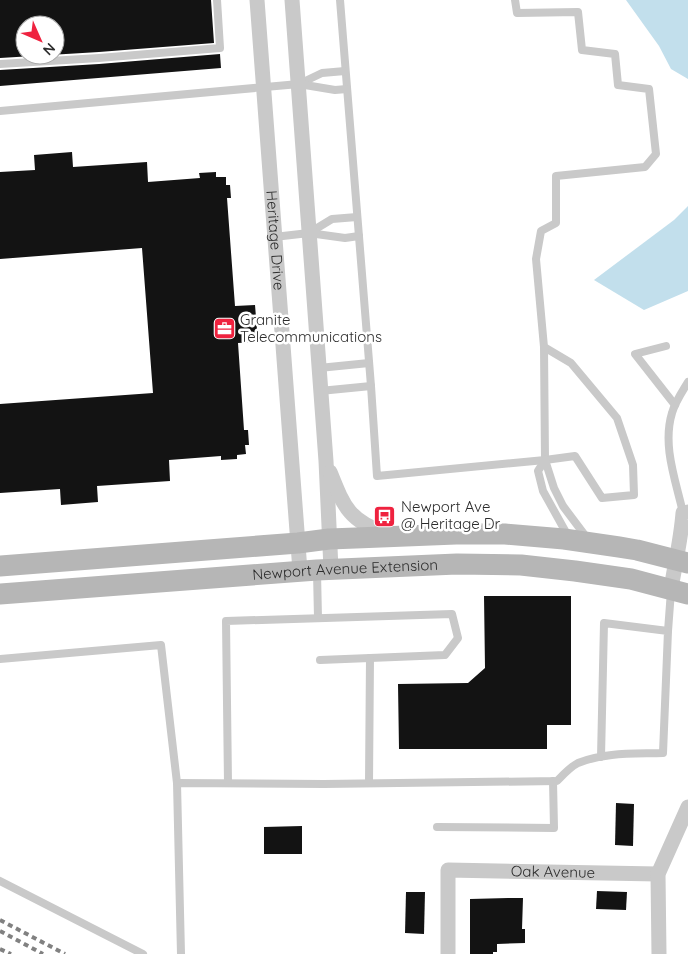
<svg xmlns="http://www.w3.org/2000/svg" width="688" height="954" font-family="Quicksand,sans-serif">
<style>
.water{fill:#c2dfec}
.building{fill:#131313;fill-rule:evenodd}
.lines{fill:none;stroke-linecap:round;stroke-linejoin:round}
.service{stroke:#c9c9c9;stroke-width:8}
.minor{stroke:#c9c9c9;stroke-width:15}
.secondary{stroke:#b6b6b6;stroke-width:21}
.rail{stroke:#818181;stroke-width:4;stroke-dasharray:5 4;stroke-linecap:butt}
.labels{text-anchor:middle;stroke-width:5;stroke-linejoin:round;paint-order:stroke}
.street-label{font-size:15px;fill:#2c2c2c;stroke:#fff}
.poi-label{font-size:15px;fill:#2c2c2c;stroke:#fff;text-anchor:start}
</style>
<rect width="100%" height="100%" fill="#fff"/>
<g class="water">
<path d="M 626,0 L 688,0 L 688,79 L 671,69 L 659,46 Z"/>
<path d="M 688,206 L 688,291 L 644,310 L 594,280 L 674,220 Z"/>
</g>
<g class="building">
<path d="M 0,0 L 211,0 L 214,43 L 99,52 L 0,58 ZM 25,25 L 55,25 L 55,55 L 25,55 Z"/>
<path d="M 220,54 L 221,68 L 0,86 L 0,70 L 99,64 Z"/>
<path d="M 72,152 L 73,167 L 147,162 L 148,182 L 200,178 L 199,173 L 216,172 L 216,177 L 226,177 L 226,185 L 230,185 L 231,198 L 227,198 L 235,306 L 255,305 L 258,342 L 238,343 L 244,430 L 248,430 L 249,445 L 245,445 L 246,454 L 237,455 L 237,459 L 221,460 L 221,456 L 169,460 L 170,481 L 97,486 L 98,502 L 61,505 L 60,489 L 0,493 L 0,404 L 153,393 L 142,248 L 0,259 L 0,172 L 35,170 L 34,155 Z"/>
<path d="M 484,596 L 571,596 L 571,725 L 547,725 L 547,749 L 399,749 L 398,684 L 468,683 L 485,668 Z"/>
<path d="M 616,803 L 634,804 L 633,846 L 615,845 Z"/>
<path d="M 302,826 L 302,854 L 264,854 L 264,827 Z"/>
<path d="M 597,891 L 627,892 L 626,910 L 596,909 Z"/>
<path d="M 406,892 L 425,892 L 424,934 L 405,933 Z"/>
<path d="M 508,898 L 523,898 L 522,929 L 525,929 L 525,943 L 497,944 L 497,952 L 493,952 L 493,954 L 470,954 L 470,899 Z"/>
</g>
<g class="lines">
<g class="service">
<path d="M 340,0 L 371,386 L 377,476 L 545,460 L 575,456 L 602,498 L 634,495 L 633,465 L 617,418 L 571,363 L 544,347 L 536,259 L 541,231 L 556,223 L 556,176 L 645,167 L 656,154 L 649,89 L 618,85 L 615,54 L 582,50 L 578,12 L 517,13 L 515,0"/>
<path d="M 0,64 L 99,58 L 220,48 L 217,0"/>
<path d="M 299,84 L 322,73 L 345,71"/>
<path d="M 0,111 L 299,84 L 335,90 L 347,89"/>
<path d="M 309,233 L 332,219 L 357,217"/>
<path d="M 274,237 L 309,233 L 345,238 L 359,236"/>
<path d="M 666,346 L 635,354 L 675,405"/>
<path d="M 544,347 L 545,460 L 554,488 L 563,506 L 587,538"/>
<path d="M 319,368 L 369,363"/>
<path d="M 320,391 L 371,386"/>
<path d="M 545,460 L 538,471 L 543,491 L 568,536"/>
<path d="M 683,513 C 676,481 662,446 672,413 C 675,402 682,392 688,382"/>
<path d="M 317,572 L 318,618"/>
<path d="M 668,631 L 671,591"/>
<path d="M 0,659 L 161,645 L 177,783"/>
<path d="M 228,783 L 226,621 L 452,614 L 458,638 L 445,655 L 320,660"/>
<path d="M 369,783 L 370,658"/>
<path d="M 437,827 L 554,828 L 553,781"/>
<path d="M 0,881 L 143,954"/>
<path d="M 181,954 L 177,783 L 324,784 L 557,781 C 563,775 570,767 578,763 C 605,752 634,754 663,753 L 668,631 L 604,623 L 601,757"/>
</g>
<g class="minor">
<path id="s1" d="M 257,0 L 300,571"/>
<path d="M 292,0 L 326,461 L 331,569"/>
<path d="M 330,472 C 344,507 349,521 387,534"/>
<path d="M 671,589 C 675,564 681,539 683,513 L 688,512"/>
<path id="s2" d="M 448,954 L 448,870 L 658,874"/>
<path d="M 659,954 L 658,874 L 688,807"/>
</g>
<g class="secondary">
<path d="M 0,566 L 298,543 L 329,539 L 356,538 L 456,534 L 505,534 L 564,539 L 619,547 L 637,550 L 688,563"/>
<path id="s3" d="M 0,594 L 317,570 L 457,564 L 521,565 L 575,571 L 631,579 L 688,594"/>
</g>
<g class="rail">
<path d="M 0,920 L 65,954"/>
<path d="M 0,931 L 43,954"/>
<path d="M 0,949 L 11,954"/>
</g>
</g>
<defs>
<symbol id="office-square" viewBox="-11 -11 22 22"><rect x="-9" y="-9" width="18" height="18" rx="4" fill="#ef223f" stroke="#fff"/><path d="M-6-3h4V-5.5h4V-3h4V5H-6ZM-1-4.5V-3h2v-1.5ZM-6 0V1H6V0Z" fill="#fff"/></symbol>
<symbol id="bus-square" viewBox="-11 -11 22 22"><rect x="-9" y="-9" width="18" height="18" rx="4" fill="#ef223f" stroke="#fff"/><path d="M-5-6H5V4H4V6H2V4H-2V6H-4V4H-5ZM-3.5-4V0h7V-4ZM-3.5 1.2v1.5H-2V1.2ZM2 1.2v1.5H3.5V1.2Z" fill="#fff"/></symbol>
</defs>
<g fill-rule="evenodd">
<use href="#office-square" x="212" y="316" width="25" height="25"/>
<use href="#bus-square" x="372" y="504" width="25" height="25"/>
</g>
<g class="labels">
<g class="street-label">
<text dy="5" stroke="none"><textPath href="#s1" startOffset="241">Heritage Drive</textPath></text>
<text dy="5" stroke="none"><textPath href="#s3" startOffset="346">Newport Avenue Extension</textPath></text>
<text dy="5" stroke="none"><textPath href="#s2" startOffset="189">Oak Avenue</textPath></text>
</g>
<g class="poi-label">
<text x="240" y="325">Granite<tspan x="240" dy="17">Telecommunications</tspan></text>
<text x="401" y="512">Newport Ave<tspan x="401" dy="17">@ Heritage Dr</tspan></text>
</g>
</g>
<g transform="translate(40 40) rotate(135)"><circle r="24" fill="#ffffff" stroke="#ababab"/>
<path d="M0-4L9 19L0 12L-9 19Z" fill="#ef223f"/>
<text y="-8" font-size="14" font-weight="bold" text-anchor="middle" fill="#2c2c2c">N</text>
</g>
</svg>
